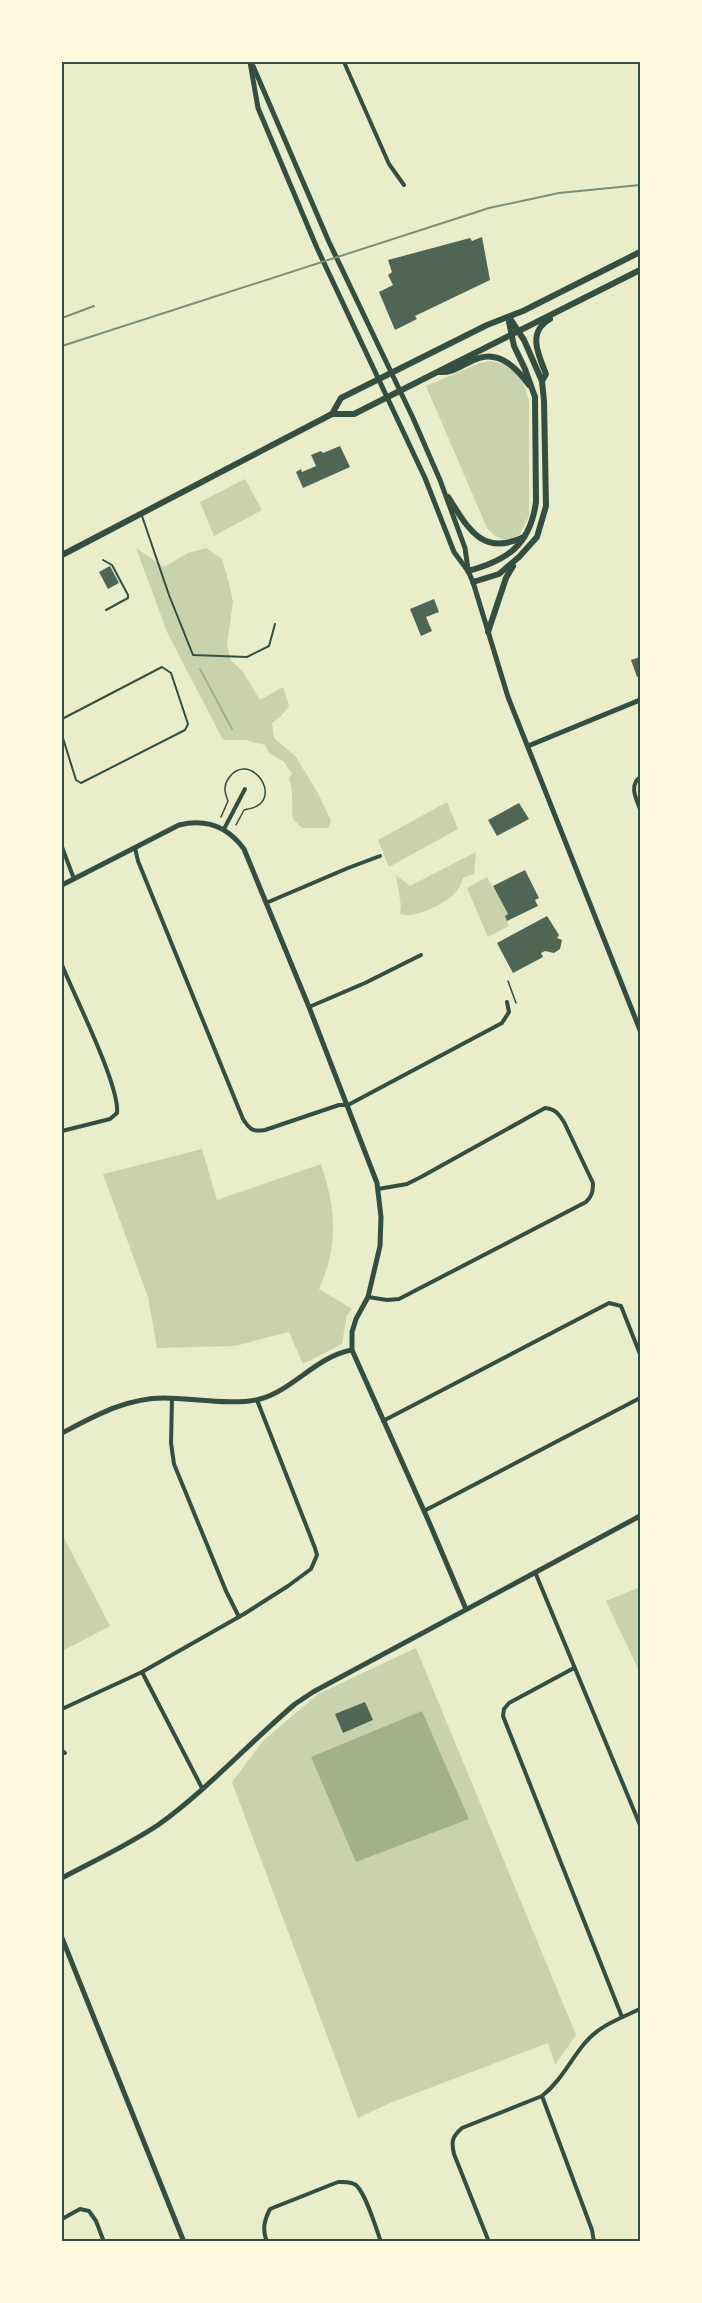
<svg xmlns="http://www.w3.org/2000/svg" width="702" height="2303" font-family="Lato,sans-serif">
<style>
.green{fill:#cad2ad}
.water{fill:#a3b18a}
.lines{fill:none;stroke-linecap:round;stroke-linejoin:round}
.stream{stroke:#a3b18a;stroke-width:2}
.building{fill:#4f6655}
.path{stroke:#344e41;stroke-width:1.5}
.service{stroke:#344e41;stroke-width:2}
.minor{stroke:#344e41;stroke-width:4}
.tertiary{stroke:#344e41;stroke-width:5}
.secondary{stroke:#344e41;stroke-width:5}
.primary{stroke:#344e41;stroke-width:6}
.rail{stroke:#7c8e77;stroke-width:2}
.neatline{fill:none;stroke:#344e41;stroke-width:2}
</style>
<rect width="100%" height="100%" fill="#e9edc9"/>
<g class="green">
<path d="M 491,361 C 514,365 525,380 529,402 L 529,516 L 520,534 L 511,539 L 502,539 L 494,535 L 487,528 L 426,386 L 480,363 Z"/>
<path d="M 245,479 L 262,510 L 214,536 L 200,502 Z"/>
<path d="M 136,548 L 164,567 L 188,553 L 206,548 L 222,559 L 229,583 L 233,602 L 227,644 L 231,660 L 243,672 L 260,700 L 283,687 L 289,706 L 281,716 L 272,723 L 274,738 L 296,757 L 318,793 L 331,821 L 328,828 L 302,828 L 293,819 C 291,805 294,791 289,778 L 292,774 L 284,762 L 269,753 L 265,745 L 245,740 L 223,740 L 167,632 Z"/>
<path d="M 447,802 L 458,829 L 389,867 L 378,840 Z"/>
<path d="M 476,852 L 474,874 L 464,877 C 461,881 461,885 458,889 C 451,902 413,920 400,914 L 401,906 L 396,875 L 410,886 Z"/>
<path d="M 487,877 L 508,914 L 505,916 L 509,926 L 488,937 L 467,888 Z"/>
<path d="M 202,1149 L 217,1200 L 321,1164 C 336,1209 339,1245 319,1289 L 352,1309 L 347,1315 L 342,1344 L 303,1364 L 289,1332 L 235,1346 L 157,1348 L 148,1297 L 103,1174 Z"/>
<path d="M 63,1536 L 110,1626 L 62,1651 L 62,1537 Z"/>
<path d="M 640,1587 L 640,1673 L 606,1601 Z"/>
<path d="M 416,1648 L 576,2035 L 555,2065 L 548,2043 L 390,2103 L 358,2118 L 232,1782 L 263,1741 L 318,1694 Z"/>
</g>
<path class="water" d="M 422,1711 L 469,1819 L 356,1862 L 311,1757 Z"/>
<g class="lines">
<path class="stream" d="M 200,669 L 232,729"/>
</g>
<g class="building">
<path d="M 482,237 L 490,280 L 415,316 L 417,319 L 395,330 L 379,292 L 393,285 L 388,275 L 392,272 L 388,260 L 470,238 L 472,241 Z"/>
<path d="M 340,446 L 350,467 L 303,488 L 296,472 L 301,469 L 302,472 L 316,466 L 311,455 L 321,451 L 323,453 Z"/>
<path d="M 110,566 L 119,583 L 108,589 L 99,572 Z"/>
<path d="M 434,599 L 439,612 L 426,617 L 432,631 L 421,636 L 410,609 Z"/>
<path d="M 640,657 L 640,676 L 637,677 L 631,660 Z"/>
<path d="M 519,803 L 529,819 L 497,836 L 488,820 Z"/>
<path d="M 525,870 L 539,898 L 535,900 L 538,906 L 507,921 L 505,916 L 508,914 L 493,886 Z"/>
<path d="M 547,916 L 559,935 L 557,938 L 562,940 L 560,949 L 554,953 L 545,951 L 541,953 L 543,957 L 513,973 L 497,943 Z"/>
<path d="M 365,1702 L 373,1720 L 343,1733 L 335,1714 Z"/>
</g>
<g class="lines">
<g class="path">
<path d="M 221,817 L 228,801 C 225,793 223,787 228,779 C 247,750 281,792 257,806 C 254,808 248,809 244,810 L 236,825"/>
<path d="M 508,981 L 516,1003"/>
</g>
<g class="service">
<path d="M 142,516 L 169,595 L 193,655 L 247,657 L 269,646 L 275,624"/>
<path d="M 103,560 L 112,565 L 128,595 L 128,598 L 106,610"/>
<path d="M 62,719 L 162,667 L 171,673 L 188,724 L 185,730 L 81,783 L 76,780 L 62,735"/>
</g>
<g class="minor">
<path d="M 344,62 L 389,164 L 404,185"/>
<path d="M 640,777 C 629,786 636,798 640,809"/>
<path d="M 224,829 L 245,789"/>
<path d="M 62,847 L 74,879"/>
<path d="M 135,848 L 138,861 L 243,1119 C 250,1130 253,1132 265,1130 L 339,1105 L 348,1105 L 502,1023 L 509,1012 L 507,1002"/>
<path d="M 266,903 L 348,868 L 380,856"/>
<path d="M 62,965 C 74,995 120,1086 117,1113 L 110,1119 L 62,1131"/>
<path d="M 309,1007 L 365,983 L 421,955"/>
<path d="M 368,1297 L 387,1300 L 399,1299 L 586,1202 C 592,1196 593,1192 593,1183 L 564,1122 C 558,1113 555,1109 545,1108 L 421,1177 L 407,1184 L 378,1189"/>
<path d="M 172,1399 L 171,1443 L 174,1464 L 226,1591 L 239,1617"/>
<path d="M 383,1421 L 609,1303 L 621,1306 L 640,1354"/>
<path d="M 424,1511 L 640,1398"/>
<path d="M 535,1572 L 640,1825"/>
<path d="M 574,1668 L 509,1703 L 504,1709 L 503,1716 L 622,2017"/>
<path d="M 142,1672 L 202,1788"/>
<path d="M 62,1709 L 142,1672 L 244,1614 L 288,1586 L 311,1569 L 317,1555 L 315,1548 L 257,1400"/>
<path d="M 62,1751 L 65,1753"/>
<path d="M 542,2096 L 592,2230 L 594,2242"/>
<path d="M 62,2219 L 80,2209 L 89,2211 L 96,2221 L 104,2242"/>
<path d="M 267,2242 C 262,2229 264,2221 270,2209 L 338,2182 C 344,2182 350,2181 356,2185 C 366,2194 376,2228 381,2242"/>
<path d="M 489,2242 L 454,2154 C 451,2141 452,2137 462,2128 L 542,2096 C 560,2082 570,2061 584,2044 C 598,2026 621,2018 640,2009"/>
</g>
<g class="tertiary">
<path d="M 528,746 L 640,700"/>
<path d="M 62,885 L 179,825 C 207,818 228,827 244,849 L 309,1007 L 377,1183 L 381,1217 L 380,1246 L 368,1297 L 356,1319 L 352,1332 L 352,1350 L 429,1522 L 466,1609"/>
<path d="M 62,1433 C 95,1416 126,1398 164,1398 C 191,1398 234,1406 260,1399 C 293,1390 317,1356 352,1350"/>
<path d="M 62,1878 C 94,1861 128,1845 158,1825 C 207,1790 249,1743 295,1704 L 313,1692 L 640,1516"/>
<path d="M 62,1938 L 184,2242"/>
</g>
<g class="secondary">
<path d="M 250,62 L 258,108 L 317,248 L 425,478 L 454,552 L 468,571 L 473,582 L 508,697 L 640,1030"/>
<path d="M 253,66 L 329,242 L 413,418 L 440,480 L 465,548 L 468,569"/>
</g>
<g class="primary">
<path d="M 440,372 C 455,373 465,362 479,358 C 501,351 518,370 529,385"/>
<path d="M 542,381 L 546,374 C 538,354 527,332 550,319"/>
<path d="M 332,414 L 341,398 L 487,325 L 523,311 L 640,252"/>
<path d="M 448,497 C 468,528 482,557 524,537"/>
<path d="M 62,555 L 332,414 L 354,414 L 640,270"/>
<path d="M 468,571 C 508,560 530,545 536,502 L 535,397 L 525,369 L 514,346 L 509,322"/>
<path d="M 473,582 L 499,574 L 519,557 L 537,537 L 546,506 L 544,401 L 542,381 L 524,340 L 509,317"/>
<path d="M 488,632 L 506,578 L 513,566"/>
</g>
<g class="rail">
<path d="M 62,318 L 94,306"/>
<path d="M 62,346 L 489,208 L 559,193 L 640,185"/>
</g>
</g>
<rect width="702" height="2303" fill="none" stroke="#fefae0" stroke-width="126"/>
<rect x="63" y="63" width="576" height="2177" class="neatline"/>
</svg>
